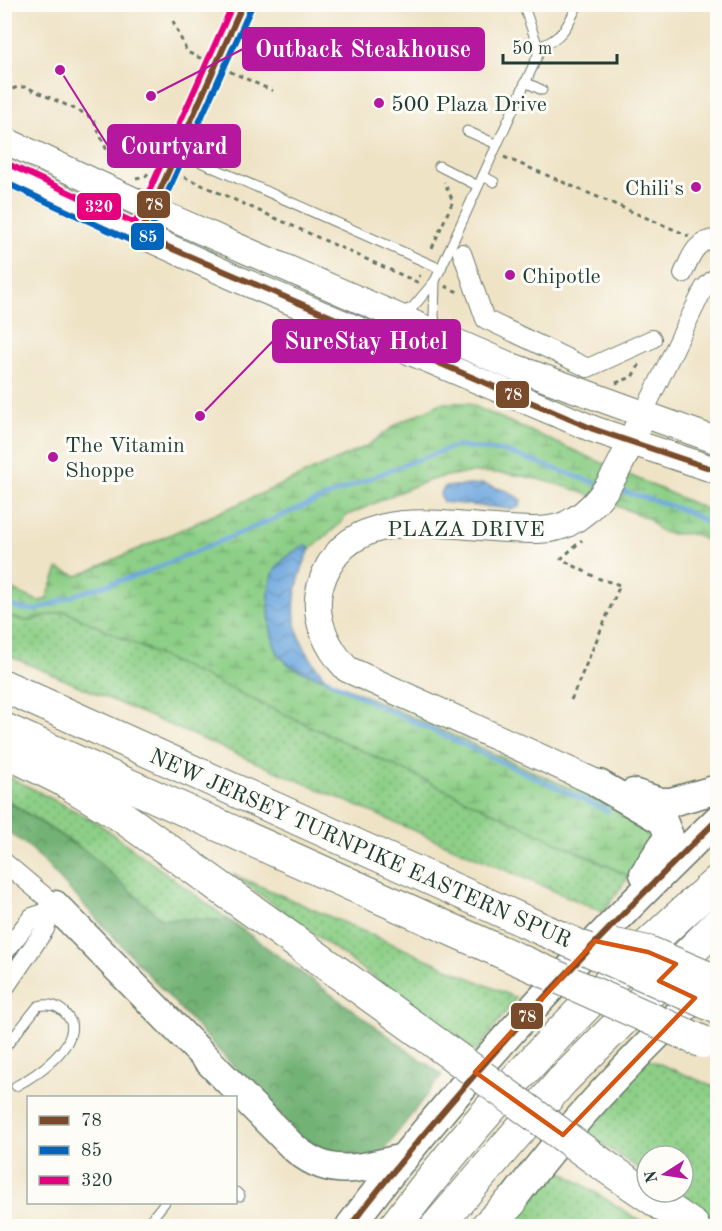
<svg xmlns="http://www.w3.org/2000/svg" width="722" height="1231" font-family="'Old Standard TT',serif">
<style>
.green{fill:url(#green-dots);stroke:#56865e;stroke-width:1.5}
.forest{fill:url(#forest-crowns);stroke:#487854;stroke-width:1.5}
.wetland{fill:url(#wetland-marsh);stroke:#56865e;stroke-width:1.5}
.water{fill:url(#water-waves);stroke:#48728a;stroke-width:1.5}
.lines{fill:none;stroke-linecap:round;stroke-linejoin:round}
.stream{stroke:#70a8df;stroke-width:4.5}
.lane-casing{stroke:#687767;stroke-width:11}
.street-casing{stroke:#687767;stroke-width:20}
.secondary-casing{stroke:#687767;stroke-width:28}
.primary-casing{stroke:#687767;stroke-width:31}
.highway-casing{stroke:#687767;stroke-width:34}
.path{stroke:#687767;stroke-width:3;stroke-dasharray:4.5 4.5;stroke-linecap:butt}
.lane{stroke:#fff;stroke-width:9}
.street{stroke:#fff;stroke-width:18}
.secondary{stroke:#fff;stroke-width:26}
.primary{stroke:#fff;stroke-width:28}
.highway{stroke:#fff;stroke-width:32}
.highway-bridge-casing{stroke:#687767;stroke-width:34;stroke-linecap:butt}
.path-bridge{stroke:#687767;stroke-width:3;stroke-dasharray:4.5 4.5;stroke-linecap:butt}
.highway-bridge{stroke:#fff;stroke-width:32}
.bus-1-casing{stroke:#fdfcf7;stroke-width:10}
.bus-2-casing{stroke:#fdfcf7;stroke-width:10}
.bus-3-casing{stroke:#fdfcf7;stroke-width:10}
.bus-1{stroke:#7a4b2a;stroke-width:6}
.bus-2{stroke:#0065bd;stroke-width:6}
.bus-3{stroke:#e5007d;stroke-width:6}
.marked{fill:none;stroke:#d45610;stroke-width:4.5;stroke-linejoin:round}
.poi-dot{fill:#b5179e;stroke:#fdfcf7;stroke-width:2}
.labels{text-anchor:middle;stroke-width:6;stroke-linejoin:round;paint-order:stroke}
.poi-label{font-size:22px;fill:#1f3d34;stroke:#fdfcf7;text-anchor:start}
.street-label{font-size:22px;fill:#1f3d34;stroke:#fdfcf7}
.leader{fill:none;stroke:#b5179e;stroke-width:2}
.callout-dot{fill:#b5179e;stroke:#fdfcf7;stroke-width:2}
.callout{fill:#b5179e;stroke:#b5179e;stroke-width:2}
.callout-label{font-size:24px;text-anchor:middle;font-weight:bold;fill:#fff}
.line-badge{stroke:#fdfcf7;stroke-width:2}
.badge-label{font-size:16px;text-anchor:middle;font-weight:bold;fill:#fff}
</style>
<defs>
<pattern id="green-dots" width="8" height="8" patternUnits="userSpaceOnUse" patternTransform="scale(1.5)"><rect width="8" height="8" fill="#8dcf87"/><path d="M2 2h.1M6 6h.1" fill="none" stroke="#73a96f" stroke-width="1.8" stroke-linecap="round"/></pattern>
<pattern id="forest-crowns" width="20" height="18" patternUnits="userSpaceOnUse" patternTransform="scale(1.5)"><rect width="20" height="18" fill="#72b274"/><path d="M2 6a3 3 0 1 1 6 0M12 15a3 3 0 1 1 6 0" fill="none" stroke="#5d9260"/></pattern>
<pattern id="wetland-marsh" width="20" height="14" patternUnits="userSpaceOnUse" patternTransform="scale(1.5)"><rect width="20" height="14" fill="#8dcf87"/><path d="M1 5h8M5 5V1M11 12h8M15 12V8" fill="none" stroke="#73a96f"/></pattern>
<pattern id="water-waves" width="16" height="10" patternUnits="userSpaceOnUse" patternTransform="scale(1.5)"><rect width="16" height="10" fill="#70a8df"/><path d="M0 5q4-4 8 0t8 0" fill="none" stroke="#5b8ab6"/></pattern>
</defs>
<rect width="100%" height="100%" fill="#fdfcf7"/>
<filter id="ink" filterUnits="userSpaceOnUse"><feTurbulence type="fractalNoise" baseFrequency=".0167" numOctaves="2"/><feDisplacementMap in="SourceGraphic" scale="12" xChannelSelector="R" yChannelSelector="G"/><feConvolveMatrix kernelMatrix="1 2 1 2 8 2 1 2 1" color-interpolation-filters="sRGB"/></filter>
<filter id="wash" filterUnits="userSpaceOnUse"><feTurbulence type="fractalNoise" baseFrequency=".008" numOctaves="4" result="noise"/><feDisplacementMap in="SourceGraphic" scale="24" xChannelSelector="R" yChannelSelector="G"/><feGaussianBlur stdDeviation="1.35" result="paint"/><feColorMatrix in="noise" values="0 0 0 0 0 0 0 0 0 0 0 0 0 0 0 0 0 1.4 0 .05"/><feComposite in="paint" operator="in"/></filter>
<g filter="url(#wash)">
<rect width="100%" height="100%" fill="#efe3c6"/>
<g class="green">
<path d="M 65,611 L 629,876 L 603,912 L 5,654 L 4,615 L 27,621 Z"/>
<path d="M 4,774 L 96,822 L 229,920 L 161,919 L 87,852 L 5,799 Z"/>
<path d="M 232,874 L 516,998 L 476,1052 Z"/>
<path d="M 648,1059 L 717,1088 L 717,1221 L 673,1192 L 683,1192 L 683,1156 L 647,1156 L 647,1174 L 583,1131 Z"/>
<path d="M 553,1166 L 648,1226 L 510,1226 Z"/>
</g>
<path class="forest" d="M 4,799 L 87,852 L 161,919 L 229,920 L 442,1075 L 384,1150 L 357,1162 L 315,1154 L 33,850 L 5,829 Z"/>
<path class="wetland" d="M 442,403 L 467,403 L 717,514 L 717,564 C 714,557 710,544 704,539 C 684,524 666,547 650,519 C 583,492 511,459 438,478 C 407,486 375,504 345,516 L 341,523 L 310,549 L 305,545 L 270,622 C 280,665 288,669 330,680 L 650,824 L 660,836 L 649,858 L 629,876 L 65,611 L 27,621 L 5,615 L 4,586 L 38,601 L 46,600 L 58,569 L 78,576 L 367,446 L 399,423 Z"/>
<g class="water">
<path d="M 483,484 L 507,491 L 521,500 L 520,507 L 511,509 L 443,502 L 440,494 L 445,487 Z"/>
<path d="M 305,545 L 310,549 C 286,602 288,634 326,679 C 312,675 291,670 281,657 C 268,642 265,589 274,572 C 280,561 294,551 305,545 Z"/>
</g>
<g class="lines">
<g class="stream">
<path d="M 615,489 C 642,498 703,510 718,534"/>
<path d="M 4,603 L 21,609 L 37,610 L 83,592 L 142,574 L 395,468 L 456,446 L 507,452 L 598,484"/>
<path d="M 326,679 L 377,705 L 608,811"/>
</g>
</g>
</g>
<g filter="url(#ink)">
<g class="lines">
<defs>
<g id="lane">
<path d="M 538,47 C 561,40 568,26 578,4"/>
<path d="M 525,82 L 542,90"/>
<path d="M 467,131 L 496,144"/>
<path d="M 178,152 L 441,269"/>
<path d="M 439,166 L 478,186"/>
<path d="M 483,176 L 494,182"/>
<path d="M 435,281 L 434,317 L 437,329"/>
<path d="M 401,313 L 413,307 L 435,281 L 538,55 L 537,44 L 523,4"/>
<path d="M 4,1049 L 38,1006 C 54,1002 64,1009 71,1022 C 77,1048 35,1076 16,1086"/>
<path d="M 236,1192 L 240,1196"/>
<path d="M 146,1226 L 165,1202"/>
</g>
<g id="street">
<path d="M 140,235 L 243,4"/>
<path d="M 462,253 L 485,319 L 588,368 L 652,339"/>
<path d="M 683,274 C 690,258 696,238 718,239"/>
<path d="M 643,414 L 704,288 L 718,275"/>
<path d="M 4,862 L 55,905 L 50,911 L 45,929 L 4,989"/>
<path d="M 4,953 L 32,917 L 50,911"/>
</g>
<g id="secondary">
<path d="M 4,140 L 167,216 L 511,366 L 718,441"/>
<path d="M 4,172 L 240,280 L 593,429 L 718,471"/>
<path d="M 599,784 L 347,669 C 327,648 312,617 320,587 C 345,501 442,526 509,529 C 528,530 550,532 567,524 C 609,503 625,454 643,414"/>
</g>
<g id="primary">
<path d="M 599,784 L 663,821 L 669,836 L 644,874"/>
<path d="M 633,793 L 661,802 L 671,802 L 718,789"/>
<path d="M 55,905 L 292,1146 C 329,1180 359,1168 404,1158"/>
<path d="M 498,1220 C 560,1132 634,1057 711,982"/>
<path d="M 350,1226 C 460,1080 586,946 718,819"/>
</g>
<g id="highway">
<path d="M 4,686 L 546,931"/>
<path d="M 4,729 L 517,959"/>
<path d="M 19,758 L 65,781 L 117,813 L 440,1046"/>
<path d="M 602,1164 L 693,1226"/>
<path d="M 395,1226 C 489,1101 600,985 718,881"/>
<path d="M 437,1226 L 562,1081 L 718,924"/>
<path d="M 487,1226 L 511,1202"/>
</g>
</defs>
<use href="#lane" class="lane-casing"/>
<use href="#street" class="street-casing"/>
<use href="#secondary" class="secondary-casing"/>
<use href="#primary" class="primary-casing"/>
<use href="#highway" class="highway-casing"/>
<g class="path">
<path d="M 4,92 L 18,87 L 26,87 L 86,114 L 94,121 L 115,169"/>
<path d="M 504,157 L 689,236"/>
<path d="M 184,177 L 417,282 L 420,275"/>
<path d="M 136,178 L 146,176 L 150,170"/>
<path d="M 432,248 L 453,201 L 444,182"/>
<path d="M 445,286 L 458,292"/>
<path d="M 616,383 L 632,377 L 641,362"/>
<path d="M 571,700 L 620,585 L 597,578 L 561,559 L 582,540"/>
</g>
<use href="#lane" class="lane"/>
<use href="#street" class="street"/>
<use href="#secondary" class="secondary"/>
<use href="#primary" class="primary"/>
<use href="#highway" class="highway"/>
<defs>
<g id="highway-bridge">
<path d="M 546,931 L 718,1008"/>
<path d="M 606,943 L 648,952 L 718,982"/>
<path d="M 517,959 L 703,1042"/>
<path d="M 440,1046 L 602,1164"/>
</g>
</defs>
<use href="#highway-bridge" class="highway-bridge-casing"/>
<path class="path-bridge" d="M 173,21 L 187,52 L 273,91"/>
<use href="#highway-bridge" class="highway-bridge"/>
<defs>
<g id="bus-1">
<path d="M 243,4 L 140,235 L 593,429 L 718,471"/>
<path d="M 350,1226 C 462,1081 586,948 718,819"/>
</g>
<path id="bus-2" d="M 4,182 L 136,243 L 145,242 L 251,8"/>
<path id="bus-3" d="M 8,164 L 135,223 L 233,4"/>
</defs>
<use href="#bus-1" class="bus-1-casing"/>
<use href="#bus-2" class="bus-2-casing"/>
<use href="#bus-3" class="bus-3-casing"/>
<use href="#bus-1" class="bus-1"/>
<use href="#bus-2" class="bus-2"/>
<use href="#bus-3" class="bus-3"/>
</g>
</g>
<path class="marked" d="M 595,941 L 648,952 L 676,964 L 659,981 L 695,998 L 563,1135 L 475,1072 Z"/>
<g class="poi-dot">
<circle cx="379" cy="103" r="6"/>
<circle cx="696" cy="187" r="6"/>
<circle cx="510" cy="275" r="6"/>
<circle cx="53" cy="457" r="6"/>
</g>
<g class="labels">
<g class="poi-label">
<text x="391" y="111">500 Plaza Drive</text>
<text x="684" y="195" text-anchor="end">Chili's</text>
<text x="522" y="283">Chipotle</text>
<text x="65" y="452">The Vitamin<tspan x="65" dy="25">Shoppe</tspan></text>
</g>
<g class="street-label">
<text x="466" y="536">PLAZA DRIVE</text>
<text transform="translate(361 847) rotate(24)" y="8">NEW JERSEY TURNPIKE EASTERN SPUR</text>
</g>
</g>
<path class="leader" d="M151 96L243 49M60 70L108 146M200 416L273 341"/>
<g class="callout-dot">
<circle cx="151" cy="96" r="6"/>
<circle cx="60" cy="70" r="6"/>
<circle cx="200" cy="416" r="6"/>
</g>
<g class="callout">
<rect x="243" y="28" width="241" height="42" rx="6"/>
<rect x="108" y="125" width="132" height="42" rx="6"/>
<rect x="273" y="320" width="187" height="42" rx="6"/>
</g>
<g class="callout-label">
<text x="363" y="57">Outback Steakhouse</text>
<text x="174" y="154">Courtyard</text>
<text x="366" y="349">SureStay Hotel</text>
</g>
<g class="line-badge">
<rect x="136" y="190" width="35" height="29" rx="6" fill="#7a4b2a"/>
<rect x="76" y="192" width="46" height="29" rx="6" fill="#e5007d"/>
<rect x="130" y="222" width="35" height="29" rx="6" fill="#0065bd"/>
<rect x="495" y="380" width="35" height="29" rx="6" fill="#7a4b2a"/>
<rect x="510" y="1002" width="34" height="28" rx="6" fill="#7a4b2a"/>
</g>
<g class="badge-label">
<text x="154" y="210">78</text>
<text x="99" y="212">320</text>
<text x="148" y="242">85</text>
<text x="513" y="400">78</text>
<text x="527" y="1022">78</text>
</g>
<rect width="722" height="1231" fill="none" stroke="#fdfcf7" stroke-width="24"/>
<rect x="27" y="1096" width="210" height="108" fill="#fdfcf7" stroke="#a4b0a9" stroke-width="1.5"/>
<rect x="39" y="1116" width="30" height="9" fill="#7a4b2a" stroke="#a4b0a9" stroke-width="1.5"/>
<text x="81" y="1126" font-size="18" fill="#1f3d34">78</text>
<rect x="39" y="1146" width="30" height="9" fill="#0065bd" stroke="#a4b0a9" stroke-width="1.5"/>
<text x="81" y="1156" font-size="18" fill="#1f3d34">85</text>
<rect x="39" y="1176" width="30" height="9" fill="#e5007d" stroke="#a4b0a9" stroke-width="1.5"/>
<text x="81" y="1186" font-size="18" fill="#1f3d34">320</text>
<g transform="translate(665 1174) rotate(258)"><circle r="28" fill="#fdfcf7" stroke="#a4b0a9" stroke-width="1.5"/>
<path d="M0-4.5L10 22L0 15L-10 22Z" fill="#b5179e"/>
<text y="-9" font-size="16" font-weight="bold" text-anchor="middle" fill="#1f3d34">N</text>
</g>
<path d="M503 54v9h114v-9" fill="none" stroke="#1f3d34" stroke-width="3"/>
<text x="512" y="54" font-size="18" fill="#1f3d34" stroke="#fdfcf7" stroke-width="4.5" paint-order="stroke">50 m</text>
</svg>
